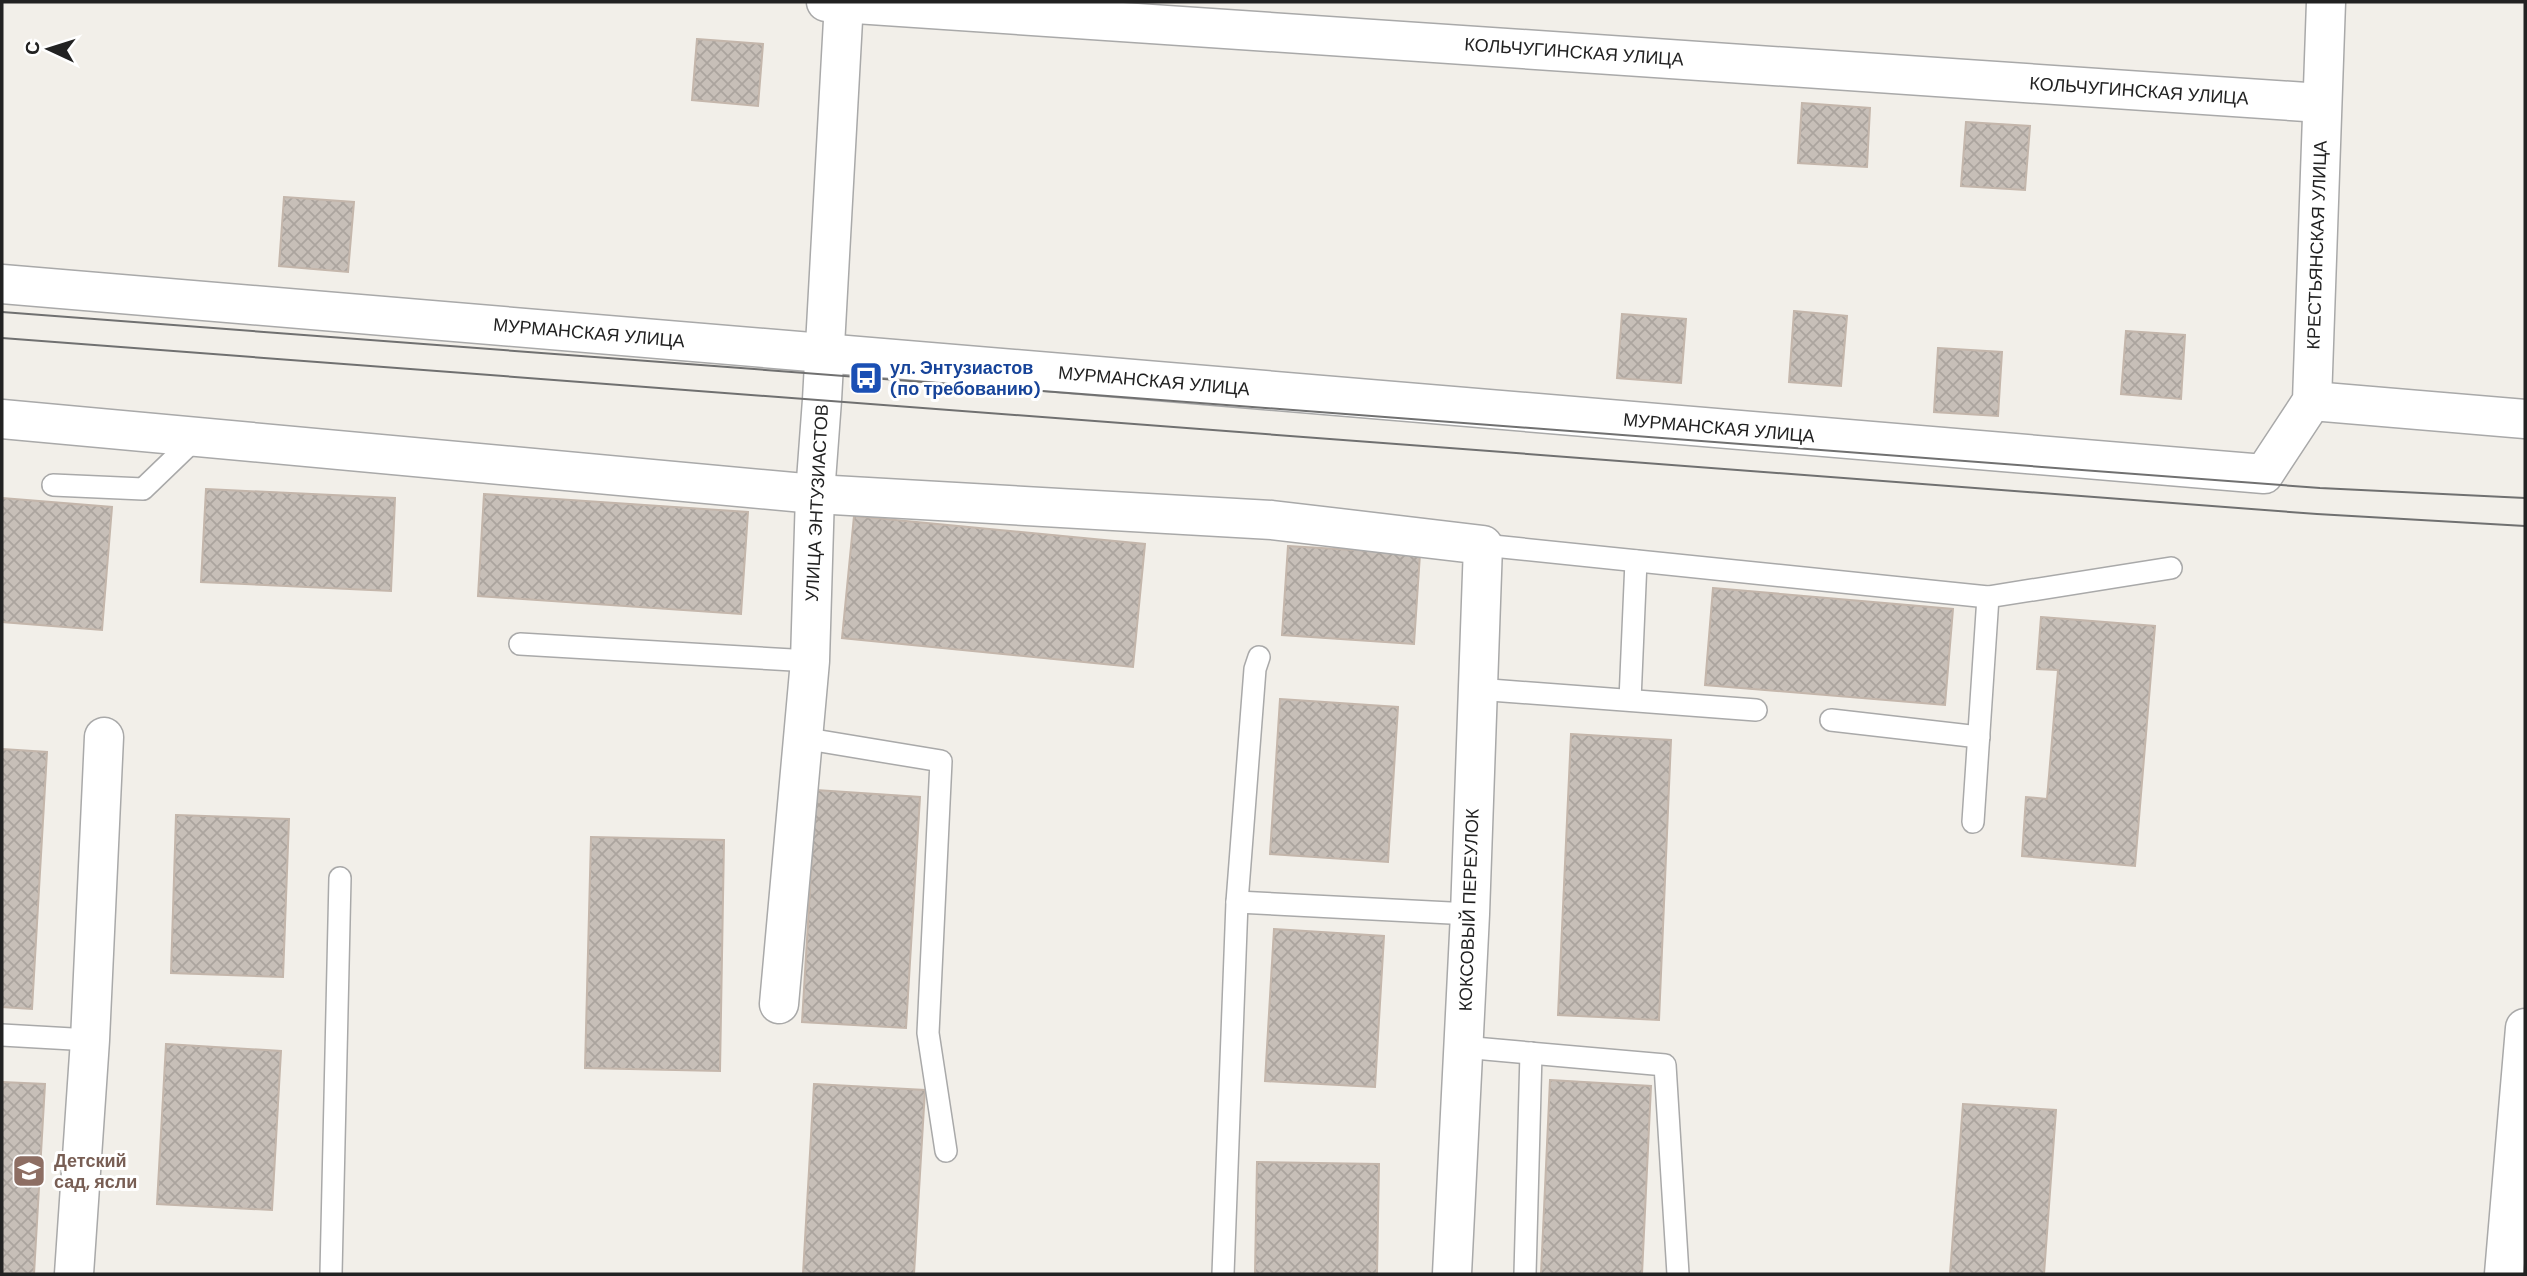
<svg xmlns="http://www.w3.org/2000/svg" width="2527" height="1276" font-family="'DM Sans',sans-serif">
<style>
.building{fill:url(#building-cross-hatch);stroke:#c4b6ab;stroke-width:2}
.lines{fill:none;stroke-linecap:round;stroke-linejoin:round}
.lane-casing{stroke:#a9a9a9;stroke-width:24}
.street-casing{stroke:#a9a9a9;stroke-width:41}
.lane{stroke:#fff;stroke-width:21}
.street{stroke:#fff;stroke-width:38}
.tram{stroke:#707070;stroke-width:2}
.labels{text-anchor:middle;stroke-width:6;stroke-linejoin:round;paint-order:stroke}
.street-label{font-size:18px;fill:#222;stroke:#fff}
.transit-label{font-size:18px;font-weight:bold;fill:#164399;stroke:#fff;text-anchor:start}
.education-label{font-size:18px;font-weight:bold;fill:#785e54;stroke:#fff;text-anchor:start}
</style>
<defs>
<pattern id="building-cross-hatch" width="8" height="8" patternUnits="userSpaceOnUse" patternTransform="scale(1.75)"><rect width="8" height="8" fill="#c7bfb8"/><path d="M0 0l8 8M0 8l8-8" fill="none" stroke="#aba49e"/></pattern>
</defs>
<rect width="100%" height="100%" fill="#f2efe9"/>
<g class="building">
<path d="M 697,39 L 763,44 L 758,106 L 692,100 Z"/>
<path d="M 1802,103 L 1870,108 L 1867,167 L 1798,163 Z"/>
<path d="M 1966,122 L 2030,126 L 2025,190 L 1961,186 Z"/>
<path d="M 284,197 L 354,202 L 348,272 L 279,266 Z"/>
<path d="M 1794,311 L 1847,316 L 1841,386 L 1789,382 Z"/>
<path d="M 1622,314 L 1686,319 L 1681,383 L 1617,378 Z"/>
<path d="M 2126,331 L 2185,335 L 2181,399 L 2121,394 Z"/>
<path d="M 1938,348 L 2002,352 L 1998,416 L 1934,412 Z"/>
<path d="M 206,489 L 395,498 L 391,591 L 201,582 Z"/>
<path d="M 484,494 L 748,512 L 741,614 L 478,596 Z"/>
<path d="M 2,498 L 112,507 L 102,630 L 2,622 Z"/>
<path d="M 854,516 L 1145,544 L 1133,667 L 842,638 Z"/>
<path d="M 1288,546 L 1420,554 L 1414,644 L 1282,635 Z"/>
<path d="M 1713,588 L 1953,609 L 1945,705 L 1705,685 Z"/>
<path d="M 2041,617 L 2155,626 L 2135,866 L 2022,856 L 2026,797 L 2047,799 L 2058,670 L 2037,669 Z"/>
<path d="M 1280,699 L 1398,707 L 1388,862 L 1270,854 Z"/>
<path d="M 1571,734 L 1671,740 L 1659,1020 L 1558,1015 Z"/>
<path d="M 2,749 L 47,752 L 32,1009 L 2,1007 Z"/>
<path d="M 816,790 L 920,797 L 906,1028 L 802,1022 Z"/>
<path d="M 176,815 L 289,819 L 283,977 L 171,973 Z"/>
<path d="M 591,837 L 724,840 L 720,1071 L 585,1068 Z"/>
<path d="M 1274,929 L 1384,936 L 1375,1087 L 1265,1081 Z"/>
<path d="M 166,1044 L 281,1051 L 272,1210 L 157,1204 Z"/>
<path d="M 1550,1080 L 1651,1086 L 1642,1274 L 1541,1274 Z"/>
<path d="M 2,1082 L 45,1084 L 34,1274 L 2,1274 Z"/>
<path d="M 814,1084 L 925,1090 L 914,1274 L 803,1274 Z"/>
<path d="M 1963,1104 L 2056,1110 L 2044,1274 L 1950,1274 Z"/>
<path d="M 1257,1162 L 1379,1164 L 1377,1274 L 1255,1274 Z"/>
</g>
<g class="lines">
<defs>
<g id="lane">
<path d="M 53,485 L 143,489 L 197,437"/>
<path d="M 1483,545 L 1988,597 L 2171,568"/>
<path d="M 520,644 L 810,661"/>
<path d="M 1477,689 L 1756,710"/>
<path d="M 1630,700 L 1636,561"/>
<path d="M 1831,720 L 1979,737"/>
<path d="M 802,738 L 941,761 L 928,1033 L 946,1151"/>
<path d="M 1973,822 L 1988,597"/>
<path d="M 1237,902 L 1470,914"/>
<path d="M 2,1035 L 90,1040"/>
<path d="M 1463,1047 L 1665,1065 L 1678,1274"/>
<path d="M 331,1274 L 340,878"/>
<path d="M 1223,1274 L 1237,902 L 1255,669 L 1259,657"/>
<path d="M 1525,1274 L 1531,1053"/>
</g>
<g id="street">
<path d="M 826,2 L 2321,103"/>
<path d="M 2,284 L 2264,474 L 2312,401 L 2326,2"/>
<path d="M 2312,401 L 2525,419"/>
<path d="M 2,419 L 815,494 L 1272,520 L 1483,545 L 1470,914 L 1452,1274"/>
<path d="M 779,1004 L 810,661 L 815,494 L 822,400 L 844,2"/>
<path d="M 74,1274 L 90,1040 L 104,737"/>
<path d="M 2504,1274 L 2525,1028"/>
</g>
</defs>
<use href="#lane" class="lane-casing"/>
<use href="#street" class="street-casing"/>
<use href="#lane" class="lane"/>
<use href="#street" class="street"/>
<g class="tram">
<path d="M 2,312 L 2320,488 L 2525,498"/>
<path d="M 2,338 L 2317,514 L 2525,526"/>
</g>
</g>
<defs>
<symbol id="bus-square" viewBox="-11 -11 22 22"><rect x="-9" y="-9" width="18" height="18" rx="4" fill="#1a4fb4" stroke="#fff"/><path d="M-5-6H5V4H4V6H2V4H-2V6H-4V4H-5ZM-3.5-4V0h7V-4ZM-3.5 1.2v1.5H-2V1.2ZM2 1.2v1.5H3.5V1.2Z" fill="#fff"/></symbol>
<symbol id="school-square" viewBox="-11 -11 22 22"><rect x="-9" y="-9" width="18" height="18" rx="4" fill="#8d6e63" stroke="#fff"/><path d="M0-5L7-2L0 1L-7-2ZM-4 1L0 2.5L4 1V4Q0 6-4 4Z" fill="#fff"/></symbol>
</defs>
<g fill-rule="evenodd">
<use href="#bus-square" x="847" y="359" width="38" height="38"/>
<use href="#school-square" x="10" y="1152" width="38" height="38"/>
</g>
<g class="labels">
<g class="street-label">
<text transform="translate(1574 52) rotate(4)" y="6">КОЛЬЧУГИНСКАЯ УЛИЦА</text>
<text transform="translate(2139 91) rotate(4)" y="6">КОЛЬЧУГИНСКАЯ УЛИЦА</text>
<text transform="translate(2317 245) rotate(-88)" y="6">КРЕСТЬЯНСКАЯ УЛИЦА</text>
<text transform="translate(589 333) rotate(5)" y="6">МУРМАНСКАЯ УЛИЦА</text>
<text transform="translate(1154 381) rotate(5)" y="6">МУРМАНСКАЯ УЛИЦА</text>
<text transform="translate(1719 428) rotate(5)" y="6">МУРМАНСКАЯ УЛИЦА</text>
<text transform="translate(817 503) rotate(-87)" y="6">УЛИЦА ЭНТУЗИАСТОВ</text>
<text transform="translate(1469 910) rotate(-88)" y="6">КОКСОВЫЙ ПЕРЕУЛОК</text>
</g>
<g class="transit-label">
<text x="890" y="374">ул. Энтузиастов<tspan x="890" dy="21">(по требованию)</tspan></text>
</g>
<g class="education-label">
<text x="54" y="1167">Детский<tspan x="54" dy="21">сад, ясли</tspan></text>
</g>
</g>
<rect width="2527" height="1276" fill="none" stroke="#222222" stroke-width="7"/>
<g transform="translate(49 49) rotate(274)" stroke="#ffffff" stroke-width="5" paint-order="stroke">
<path d="M0-5L12 26L0 18L-12 26Z" fill="#222222"/>
<text y="-10" font-size="19" font-weight="bold" text-anchor="middle" fill="#222222">С</text>
</g>
</svg>
